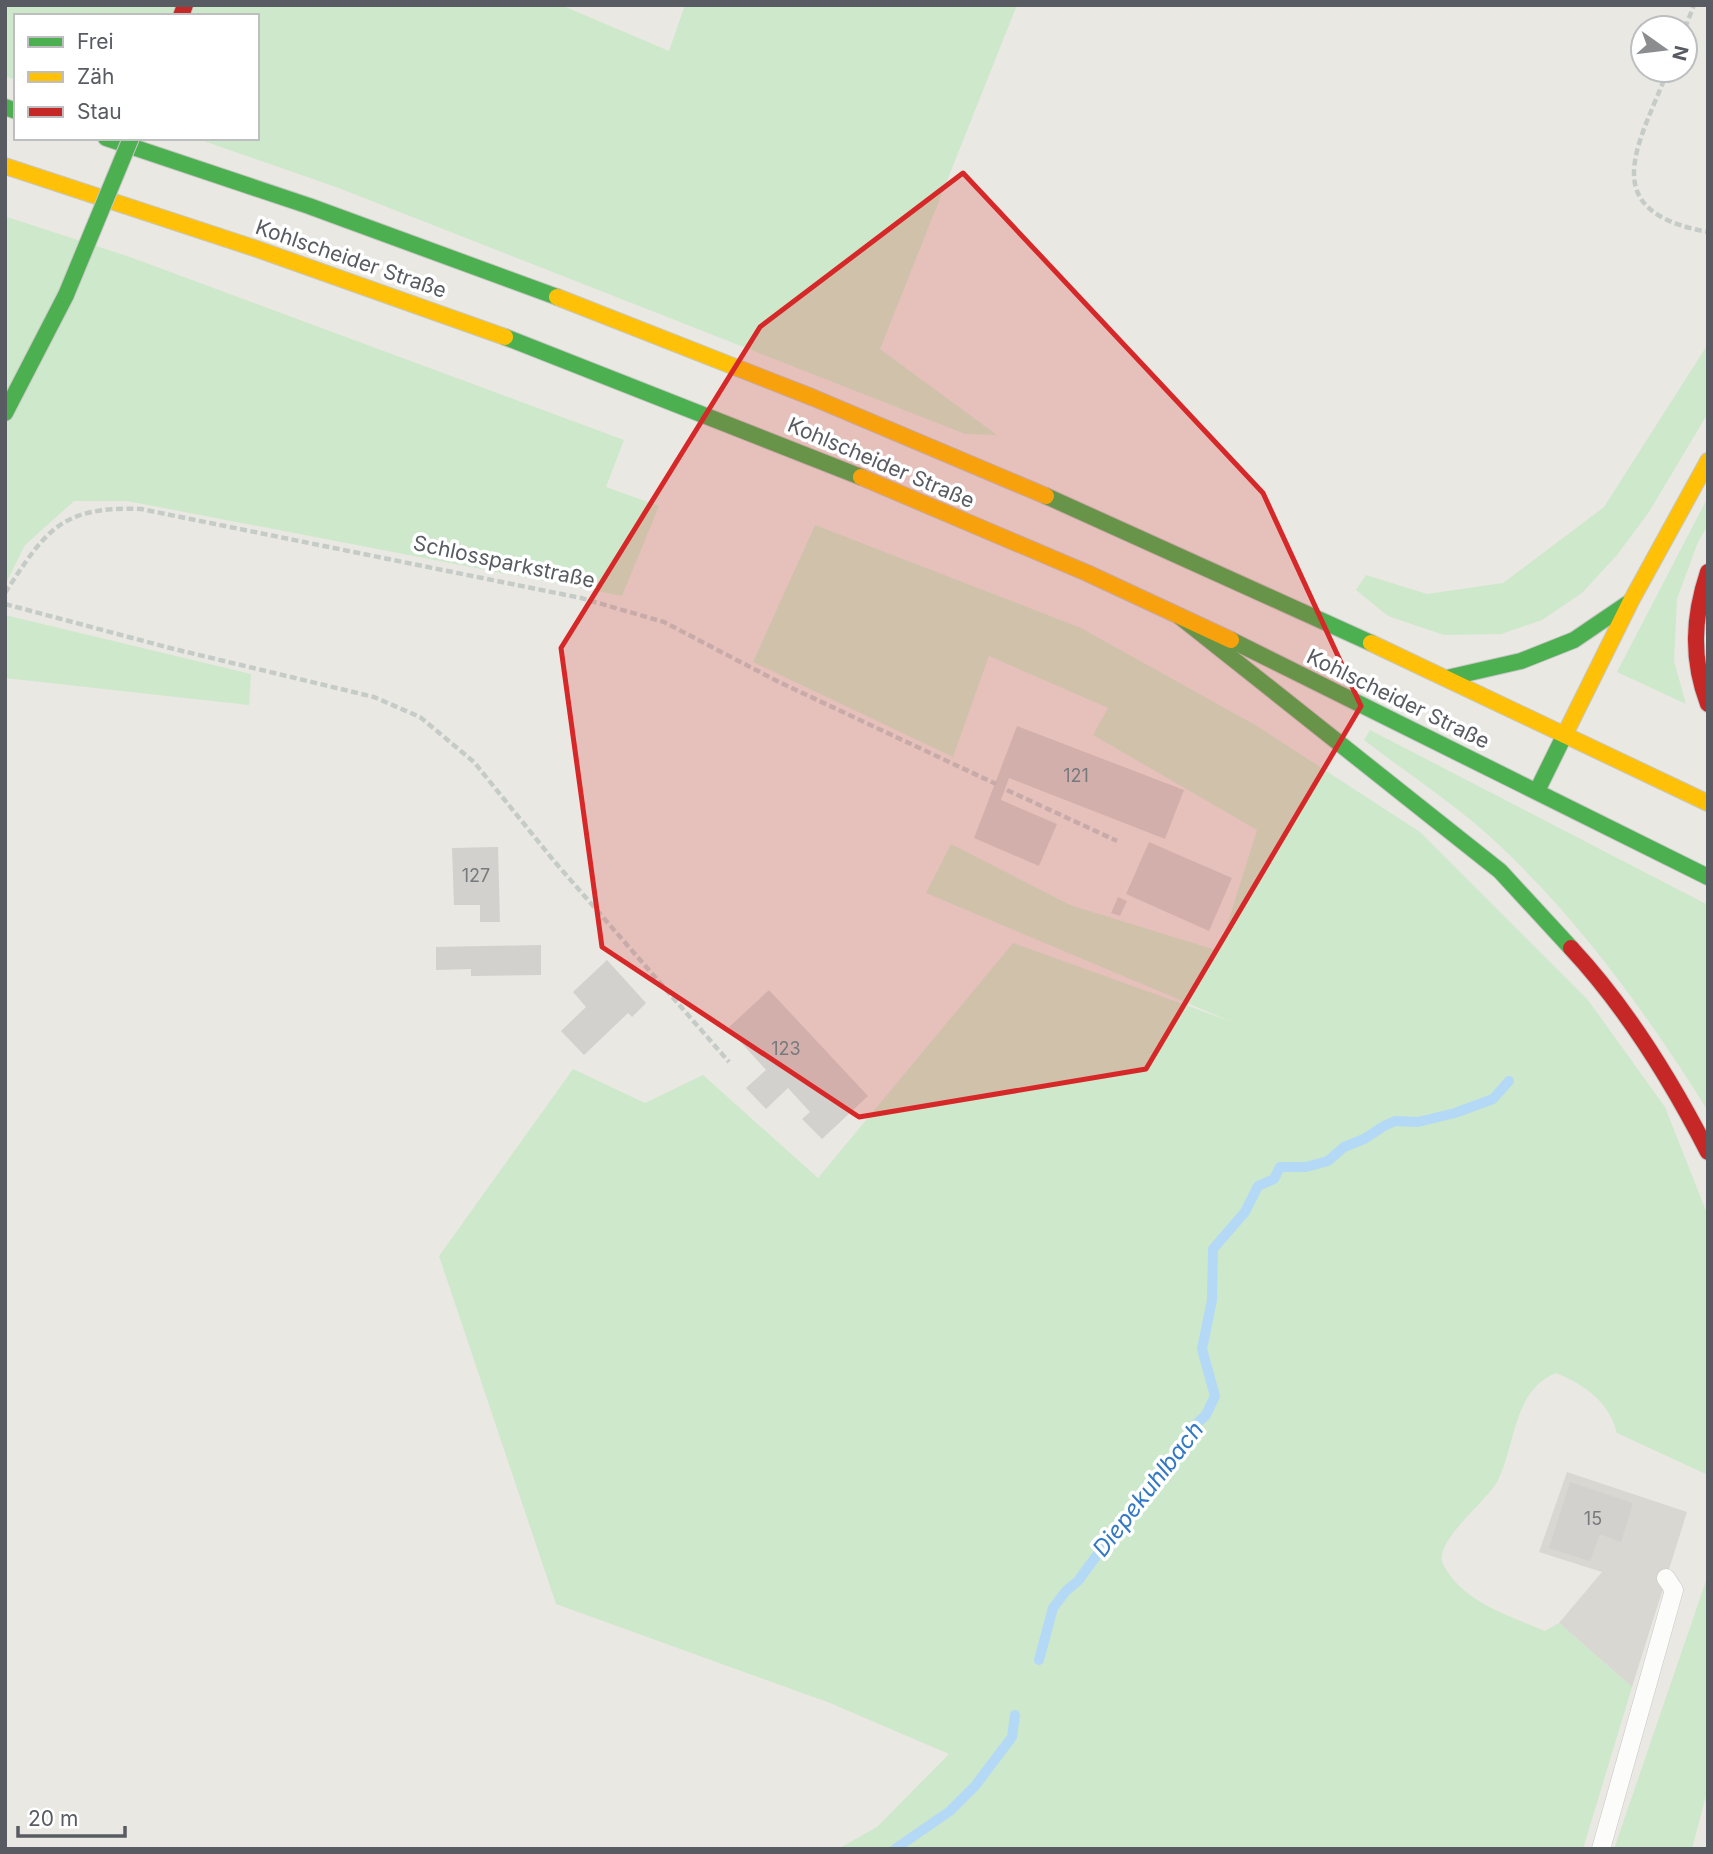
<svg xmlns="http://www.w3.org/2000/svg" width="1713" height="1854" font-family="Inter,sans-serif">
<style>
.industrial{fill:#d9d7d1}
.green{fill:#cee8cb}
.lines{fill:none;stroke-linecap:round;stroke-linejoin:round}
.stream{stroke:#b3d9f6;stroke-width:10}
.building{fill:#d2d1cd}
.lane-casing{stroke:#c6c6c5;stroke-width:19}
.fast-casing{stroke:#c7c7c6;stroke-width:18}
.slow-casing{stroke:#c7c7c6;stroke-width:18}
.jam-casing{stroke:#c7c7c6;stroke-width:18}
.path{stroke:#c5ccc8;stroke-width:4.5;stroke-dasharray:7 3.5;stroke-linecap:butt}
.lane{stroke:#fcfcfb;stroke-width:18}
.fast{stroke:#4caf50;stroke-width:16}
.slow{stroke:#ffc107;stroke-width:16}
.jam{stroke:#c62828;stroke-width:16}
.fast-bridge-casing{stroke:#c7c7c6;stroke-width:18;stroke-linecap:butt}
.fast-bridge{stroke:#4caf50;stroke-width:16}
.marked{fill:#d62828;fill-opacity:0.2;stroke:#d62828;stroke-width:5;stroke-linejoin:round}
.labels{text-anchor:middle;stroke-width:7;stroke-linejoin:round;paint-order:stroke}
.number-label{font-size:18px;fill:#777a7d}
.street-label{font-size:21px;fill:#585c62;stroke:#fff}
.water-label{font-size:23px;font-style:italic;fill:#3278c4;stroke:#fff}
</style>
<rect width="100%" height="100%" fill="#eae8e2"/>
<path class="industrial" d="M 1567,1472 L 1687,1512 L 1632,1687 L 1559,1623 L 1602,1572 L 1539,1552 Z"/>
<g class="green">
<path d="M 5,5 L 561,5 L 669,51 L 685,5 L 1017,5 L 880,349 L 997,435 L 965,434 L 336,187 L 195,138 L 257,138 L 257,16 L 16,16 L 16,80 L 5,76 Z"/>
<path d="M 7,217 L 130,257 L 624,440 L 606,487 L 659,506 L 622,596 L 127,501 L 74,501 L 25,545 L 5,585 Z"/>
<path d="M 1708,344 L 1708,413 L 1649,512 L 1617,555 L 1582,593 L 1542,620 L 1501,634 L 1444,635 L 1388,616 L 1356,590 L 1366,575 L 1427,594 L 1503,583 L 1604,507 Z"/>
<path d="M 1708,497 L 1708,525 L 1698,542 L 1677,599 L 1674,661 L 1686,704 L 1617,672 Z"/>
<path d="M 815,525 L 1081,628 L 1257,726 L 1420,832 L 1588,1000 L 1665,1107 L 1708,1216 L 1708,1475 L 1617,1433 C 1609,1402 1585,1385 1556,1373 C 1512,1391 1516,1446 1497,1482 C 1485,1503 1433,1542 1443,1564 C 1462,1602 1510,1616 1545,1631 L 1559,1623 L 1632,1687 L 1583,1849 L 838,1849 L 877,1827 L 949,1754 L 830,1703 L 556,1604 L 439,1256 L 573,1069 L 645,1103 L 703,1075 L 818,1178 L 1013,943 L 1230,1021 L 926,893 L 951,844 L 1070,905 L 1219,951 L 1257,830 L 1093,735 L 1108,708 L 989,656 L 953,757 L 753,662 Z"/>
<path d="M 5,615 L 251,674 L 249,705 L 5,678 Z"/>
<path d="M 1370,730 L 1708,905 L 1708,1111 C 1647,1014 1582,923 1498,844 C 1458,806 1408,774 1364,740 Z"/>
<path d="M 1708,1575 L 1708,1788 L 1692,1849 L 1614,1849 Z"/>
</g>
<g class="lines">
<g class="stream">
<path d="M 1039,1660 L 1053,1608 L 1066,1591 L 1078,1581 L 1108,1540 L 1120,1532 L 1122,1522 L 1130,1517 L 1161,1472 L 1192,1440 L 1194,1426 L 1206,1415 L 1215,1396 L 1202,1349 L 1212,1300 L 1213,1249 L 1245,1212 L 1258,1186 L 1274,1179 L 1280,1167 L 1306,1167 L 1328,1161 L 1344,1147 L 1364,1139 L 1384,1126 L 1395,1121 L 1418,1122 L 1455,1113 L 1493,1099 L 1509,1081"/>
<path d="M 895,1849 L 950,1811 L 975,1786 L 1012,1737 L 1015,1715"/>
</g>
</g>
<g class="building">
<path d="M 1017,726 L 1184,790 L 1165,839 L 1009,778 L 1001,800 L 1057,824 L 1039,866 L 974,838 Z"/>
<path d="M 1149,842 L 1232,878 L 1209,931 L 1126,894 Z"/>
<path d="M 498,847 L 500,922 L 480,922 L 480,905 L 454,905 L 452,848 Z"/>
<path d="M 1118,897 L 1127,901 L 1120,916 L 1111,913 Z"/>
<path d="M 541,945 L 541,975 L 471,976 L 471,969 L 436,970 L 436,947 Z"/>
<path d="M 607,960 L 646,1003 L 632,1017 L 628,1013 L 584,1055 L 561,1031 L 586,1007 L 573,992 Z"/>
<path d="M 769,990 L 868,1096 L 822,1139 L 802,1119 L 810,1112 L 788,1088 L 766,1109 L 746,1088 L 766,1070 L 728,1028 Z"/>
<path d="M 1570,1482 L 1633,1503 L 1621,1542 L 1600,1534 L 1590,1561 L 1549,1548 Z"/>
</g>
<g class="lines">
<defs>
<path id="lane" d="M 1601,1849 L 1674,1590 L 1666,1578"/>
<g id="fast">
<path d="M 5,107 L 16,111"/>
<path d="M 106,138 L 309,206 L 557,297"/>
<path d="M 505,337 L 861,477"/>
<path d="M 5,413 L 66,295"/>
<path d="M 1046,496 L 1371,643"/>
<path d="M 1179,616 L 1500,871 L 1571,948"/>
<path d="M 1231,640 L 1708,877"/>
<path d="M 1447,678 L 1521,661 L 1574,640 L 1627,604"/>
<path d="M 1537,791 L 1565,734"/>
</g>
<g id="slow">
<path d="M 5,166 L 257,249 L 505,337"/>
<path d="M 557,297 L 814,398 L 1046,496"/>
<path d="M 861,477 L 1087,573 L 1231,640"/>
<path d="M 1371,643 L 1708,803"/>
<path d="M 1565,734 L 1631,601 L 1708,461"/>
</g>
<g id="jam">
<path d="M 181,16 L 185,5"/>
<path d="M 1708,572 C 1693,617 1691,659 1708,704"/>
<path d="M 1571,948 C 1626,1007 1671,1080 1708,1152"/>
</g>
</defs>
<use href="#lane" class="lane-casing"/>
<use href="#fast" class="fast-casing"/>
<use href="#slow" class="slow-casing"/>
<use href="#jam" class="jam-casing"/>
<g class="path">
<path d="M 1685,28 L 1694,5"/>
<path d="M 1668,70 C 1639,145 1593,211 1708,232"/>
<path d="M 5,593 C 46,530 61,506 141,509 L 581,598 L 664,622 L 777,681 L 996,784"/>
<path d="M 5,604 L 170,648 L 374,697 L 420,717 L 474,762 L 554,861 L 729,1062"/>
<path d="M 1007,790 L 1117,841"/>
</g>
<use href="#lane" class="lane"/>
<use href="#fast" class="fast"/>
<use href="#slow" class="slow"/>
<use href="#jam" class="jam"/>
<defs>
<path id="fast-bridge" d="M 66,295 L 131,138"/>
</defs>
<use href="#fast-bridge" class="fast-bridge-casing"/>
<use href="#fast-bridge" class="fast-bridge"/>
</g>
<path class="marked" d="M 963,173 L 1263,493 L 1361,706 L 1146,1069 L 859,1117 L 602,947 L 561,648 L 760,327 Z"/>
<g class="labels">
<g class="number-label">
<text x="1076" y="782">121</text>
<text x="476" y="882">127</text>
<text x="786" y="1055">123</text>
<text x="1593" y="1525">15</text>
</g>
<g class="street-label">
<text transform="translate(351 259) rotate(19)" y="7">Kohlscheider Straße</text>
<text transform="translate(881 463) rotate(23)" y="7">Kohlscheider Straße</text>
<text transform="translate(504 562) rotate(12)" y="7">Schlossparkstraße</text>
<text transform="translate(1398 699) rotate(26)" y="7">Kohlscheider Straße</text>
</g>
<g class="water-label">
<text transform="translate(1148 1489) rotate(-52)" y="8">Diepekuhlbach</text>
</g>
</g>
<rect width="1713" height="1854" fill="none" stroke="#585c62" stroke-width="14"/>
<rect x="14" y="14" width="245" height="126" fill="#ffffff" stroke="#bcbec0" stroke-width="2"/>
<rect x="28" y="37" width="35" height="10" fill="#4caf50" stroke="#bcbec0" stroke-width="2"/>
<text x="77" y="49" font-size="21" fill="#585c62">Frei</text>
<rect x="28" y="72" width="35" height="10" fill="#ffc107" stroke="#bcbec0" stroke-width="2"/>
<text x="77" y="84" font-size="21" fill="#585c62">Zäh</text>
<rect x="28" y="107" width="35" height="10" fill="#c62828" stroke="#bcbec0" stroke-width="2"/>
<text x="77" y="119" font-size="21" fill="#585c62">Stau</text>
<g transform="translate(1664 49) rotate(104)"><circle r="33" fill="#ffffff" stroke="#bcbec0" stroke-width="2"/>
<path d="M0-5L12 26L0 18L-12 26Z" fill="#8b8d8f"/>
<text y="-10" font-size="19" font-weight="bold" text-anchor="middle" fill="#585c62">N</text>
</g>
<path d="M18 1826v10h107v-10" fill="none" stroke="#585c62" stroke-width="3.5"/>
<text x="28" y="1826" font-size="21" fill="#585c62" stroke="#ffffff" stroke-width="5" paint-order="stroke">20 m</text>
</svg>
